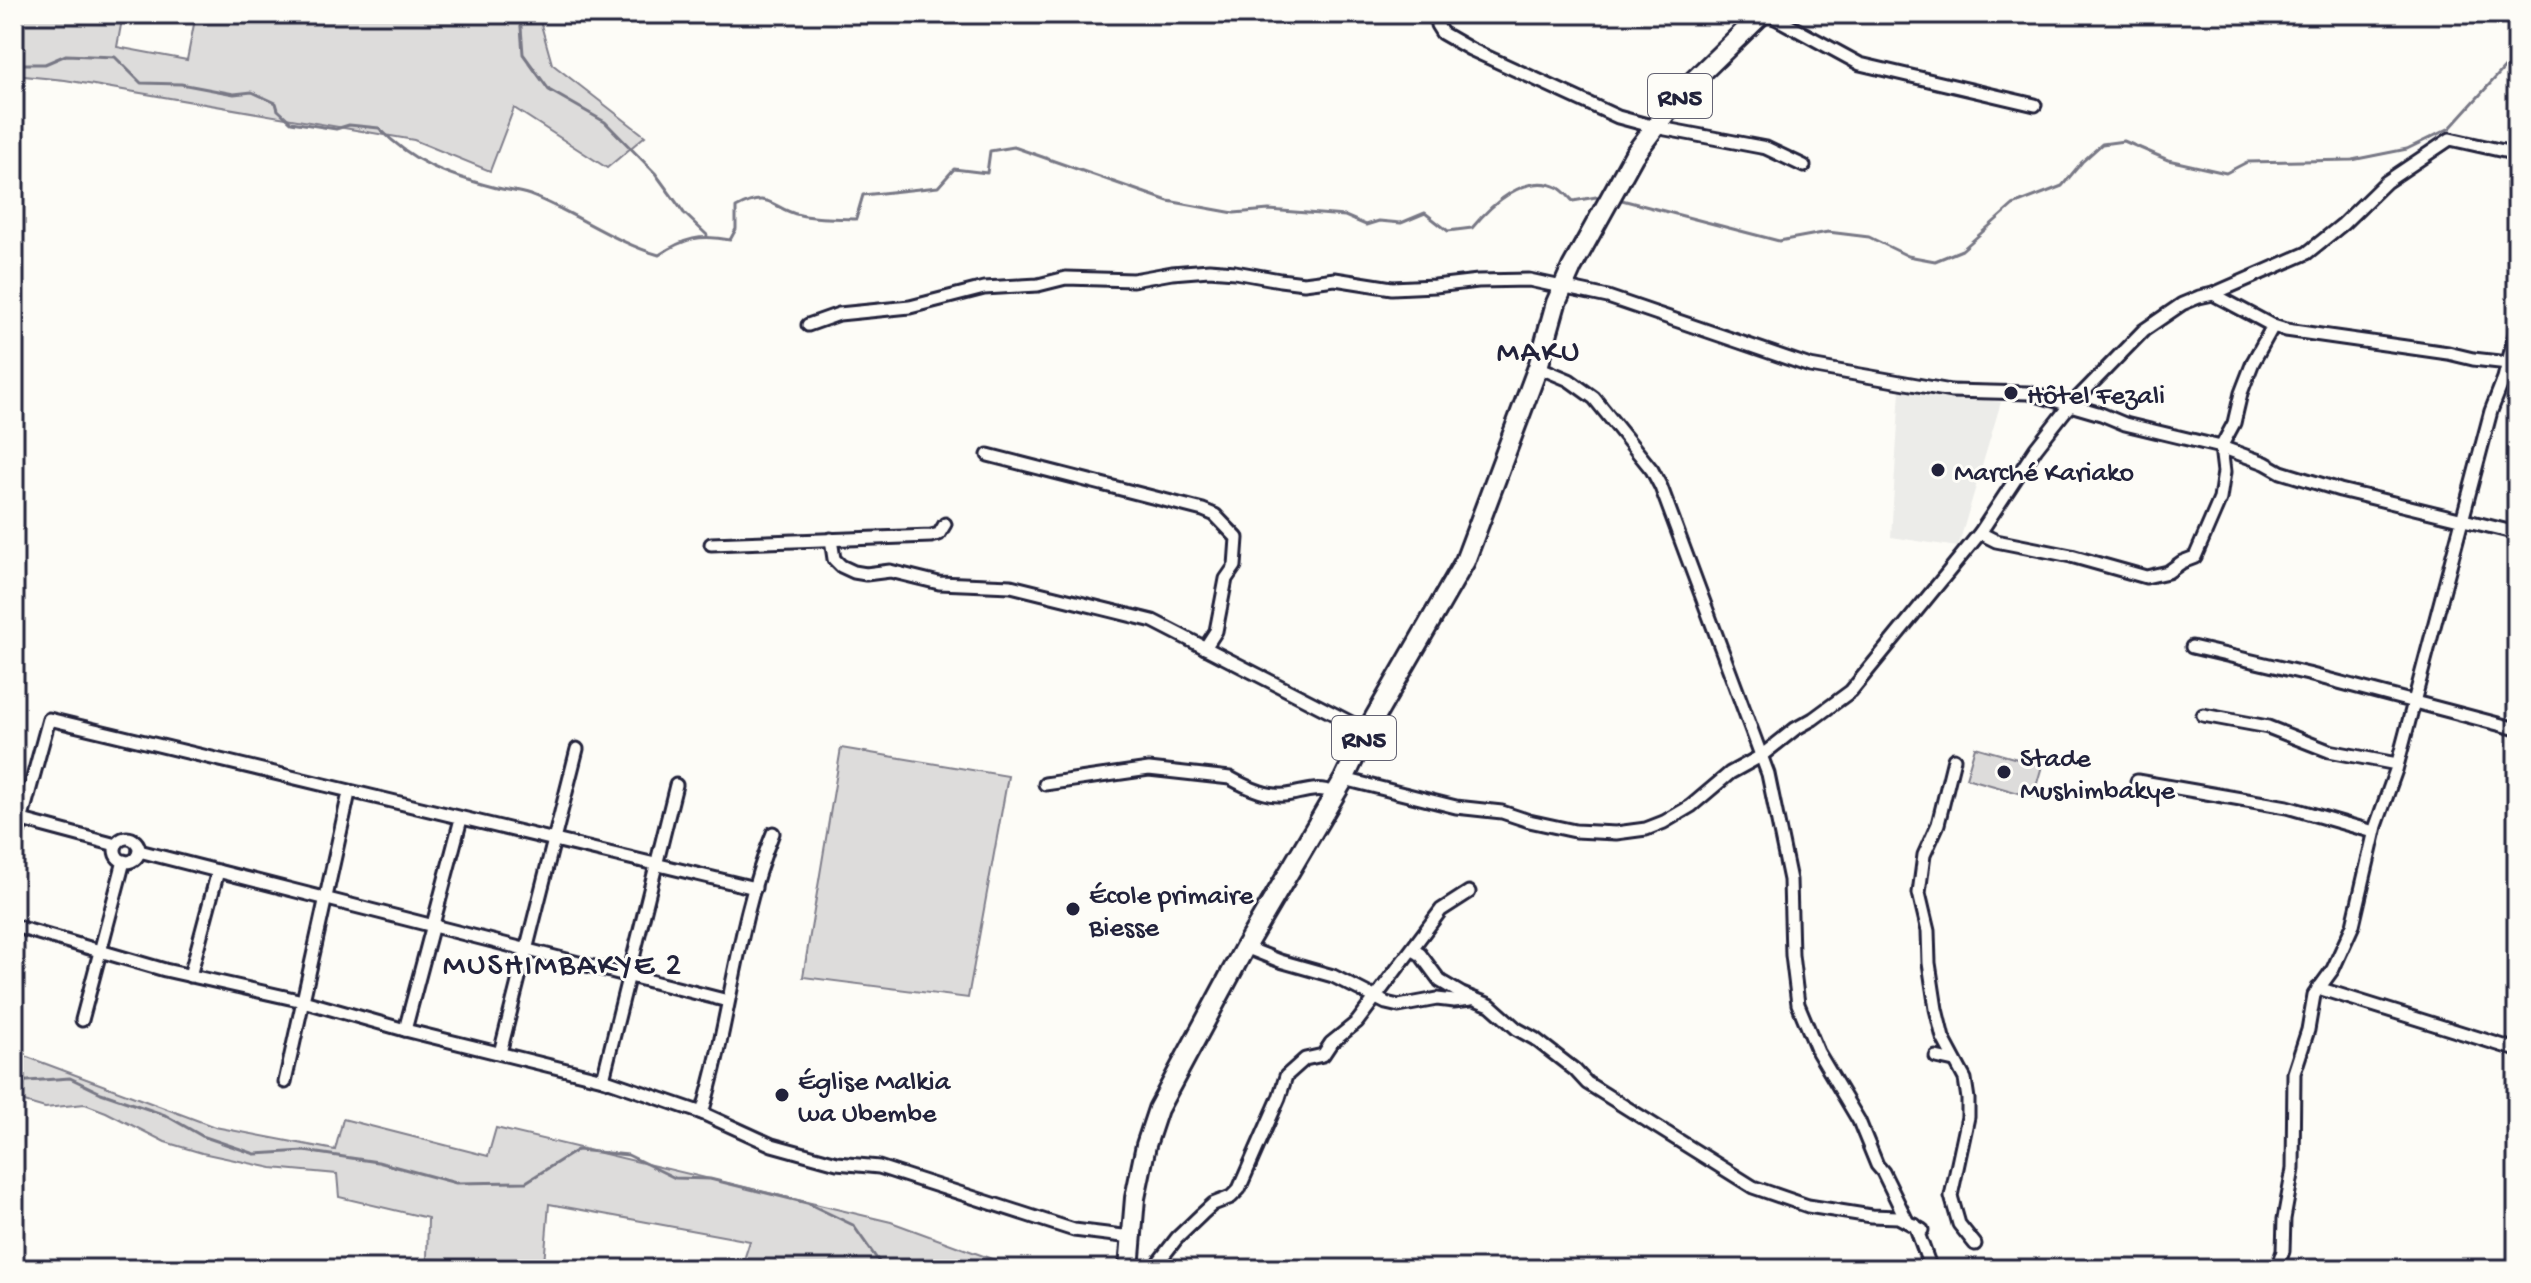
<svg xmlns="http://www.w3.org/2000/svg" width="2531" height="1283" font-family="'Gochi Hand',sans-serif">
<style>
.built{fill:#ecece9}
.green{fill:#dddcdb;stroke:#807f8b;stroke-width:2}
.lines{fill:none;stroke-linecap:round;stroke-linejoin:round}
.stream{stroke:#787885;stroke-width:3}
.minor-casing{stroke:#22223b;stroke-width:17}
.trunk-casing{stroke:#22223b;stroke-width:24}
.minor{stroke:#fdfcf7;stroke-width:11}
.trunk{stroke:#fdfcf7;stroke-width:18}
.poi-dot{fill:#22223b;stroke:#fdfcf7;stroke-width:3}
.labels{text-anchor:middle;stroke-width:6;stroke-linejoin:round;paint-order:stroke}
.shield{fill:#fdfcf7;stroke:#646373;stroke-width:2}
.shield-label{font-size:26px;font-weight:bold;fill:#22223b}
.poi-label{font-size:28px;fill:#22223b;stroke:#fdfcf7;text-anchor:start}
.quarter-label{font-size:32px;letter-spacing:2px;fill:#22223b;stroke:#fdfcf7}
</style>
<rect width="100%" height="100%" fill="#fdfcf7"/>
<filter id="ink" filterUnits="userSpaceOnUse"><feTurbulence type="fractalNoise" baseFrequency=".0125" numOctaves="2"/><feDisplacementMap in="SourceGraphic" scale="16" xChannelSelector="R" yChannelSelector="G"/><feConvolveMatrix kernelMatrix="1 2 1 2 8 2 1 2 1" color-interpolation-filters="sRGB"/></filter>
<g filter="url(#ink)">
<path class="built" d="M 1900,390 L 2001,402 L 1958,547 L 1891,537 Z"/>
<g class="green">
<path d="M 14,14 L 123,14 L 117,47 L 187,60 L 196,14 L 538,14 L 552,64 L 645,136 L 607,168 L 514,108 L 490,171 L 414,140 L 65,80 L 14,75 Z"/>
<path d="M 1975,747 L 2042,766 L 2033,797 L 1966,778 Z"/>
<path d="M 841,748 L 1008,776 L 968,998 L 803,977 Z"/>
<path d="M 14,1052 L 215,1127 L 335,1150 L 343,1119 L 488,1156 L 496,1128 L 891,1222 L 1019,1269 L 741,1269 L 750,1241 L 549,1204 L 544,1264 L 427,1259 L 428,1218 L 339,1197 L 337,1174 L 272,1168 L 202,1153 L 165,1142 L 106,1112 L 85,1104 L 45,1108 L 14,1099 Z"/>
</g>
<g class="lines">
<g class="stream">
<path d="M 520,14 L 523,54 L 549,90 L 605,122 L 655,173 L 684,213 L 707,235"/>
<path d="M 14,64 L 45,64 L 66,55 L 115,57 L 141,83 L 181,84 L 234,94 L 252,92 L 276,103 L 278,110 L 291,122 L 336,129 L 349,125 L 379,128 C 413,163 447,175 493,187 C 505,190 518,191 530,195 C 574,212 614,242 659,255 C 684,238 701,234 730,240 L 736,229 L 736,208 C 771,189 771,209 800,215 C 817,219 838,218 856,219 L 863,195 L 938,187 L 954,169 L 987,173 L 990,151 L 1014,147 L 1168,201 L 1234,213 L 1269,210 L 1345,216 L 1366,225 L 1379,221 L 1401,223 L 1425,213 L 1448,231 L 1472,228 C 1491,205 1526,171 1559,188 C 1564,191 1569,197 1573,201 L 1602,196"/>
<path d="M 1618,199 L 1779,241 L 1828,232 L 1869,237 L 1908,256 L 1935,261 L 1962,250 L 2013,205 L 2062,186 L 2082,162 L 2102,144 L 2124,141 L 2168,160 L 2226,173 L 2247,162 L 2352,160 L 2407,149 L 2450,128 L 2517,54"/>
<path d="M 14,1082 L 70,1078 L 101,1093 L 165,1115 L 202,1136 L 255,1154 L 304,1151 L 378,1162 L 456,1183 L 526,1182 L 577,1150 L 628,1155 L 675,1178 L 710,1179 L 807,1203 L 853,1225 L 884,1269"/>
</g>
<defs>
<g id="minor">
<path d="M 1436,14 L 1437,25 L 1442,33 L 1470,49 L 1618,117 L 1655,127 L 1766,148 L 1804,166"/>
<path d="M 1768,14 L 1860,64 L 2035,105"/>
<path d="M 2213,294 L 2273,326 L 2286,330 L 2448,353 L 2473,359 L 2517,364"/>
<path d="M 808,325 L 839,314 L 910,307 L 984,288 L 1038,285 L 1066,278 L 1133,280 L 1172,273 L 1209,270 L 1235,272 L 1280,280 L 1304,283 L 1335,279 L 1392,288 L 1435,286 L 1478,281 L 1529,280 L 1608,297 L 1810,366 L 1951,391 L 2029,393 L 2101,414 L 2125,424 L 2221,447 L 2265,463 L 2281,472 L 2340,490 L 2517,533"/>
<path d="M 1538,367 L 1569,380 L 1594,398 L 1652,470 L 1661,487 L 1768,774 L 1790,880 L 1792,955 L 1798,1004 L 1818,1052 L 1859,1121 L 1877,1165 L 1883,1172 L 1907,1221"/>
<path d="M 988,455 L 1203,510 L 1215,515 L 1237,538 L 1235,566 L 1226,579 L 1216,631 L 1205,648"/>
<path d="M 1980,533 L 1996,541 L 2071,556 L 2146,577 L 2168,572 L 2182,562 L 2195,557 L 2220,499 L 2224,472 L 2221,447 L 2234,423 L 2241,393 L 2253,362 L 2273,326"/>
<path d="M 831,539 L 834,559 L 841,566 L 854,572 L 866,574 L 890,571 L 939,583 L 1011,586 L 1153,621 L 1367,731"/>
<path d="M 711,544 L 931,536 L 939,534 L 945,524"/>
<path d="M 2192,647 L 2308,674 L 2517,729"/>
<path d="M 2203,715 L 2268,727 L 2329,751 L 2397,764"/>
<path d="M 1954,759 L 1938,824 L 1924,855 L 1919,893 L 1928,931 L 1929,963 L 1936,1009 L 1943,1038 L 1965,1079 L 1968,1099 L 1968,1117 L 1951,1196 L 1959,1224 L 1975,1244"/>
<path d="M 1344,779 L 1456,807 L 1502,812 L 1529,821 L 1575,831 L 1616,833 L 1646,829 L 1664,822 L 1691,806 L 1730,773 L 1761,756 L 1795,729 L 1813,719 L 1851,691 L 1980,533 L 2036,448 L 2065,411 L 2144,330 L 2182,304 L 2199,297 L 2213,294 L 2307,253 L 2343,224 L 2386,182 L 2450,139 L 2517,154"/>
<path d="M 2137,781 L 2287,807 L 2374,832"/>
<path d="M 1045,784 L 1149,769 L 1230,778 C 1248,788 1271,799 1292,794 C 1310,790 1318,787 1336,793"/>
<path d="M 22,820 L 116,845"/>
<circle cx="127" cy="850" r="12"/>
<path d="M 14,847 L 49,719 L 755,888"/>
<path d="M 139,851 L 728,1001"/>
<path d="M 14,926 L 165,970 L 303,1001 L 405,1030 L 603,1079 L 702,1113 L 772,1145 L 837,1163 L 879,1167 L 1074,1230 L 1131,1237"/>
<path d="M 1245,947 L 1280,961 L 1333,976 L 1386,1003 L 1399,1006 L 1437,999 L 1454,1001 L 1471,999"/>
<path d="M 1413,950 L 1420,954 L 1440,981 L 1462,994 L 1490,1005 L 1517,1029 L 1535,1039 L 1575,1070 L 1587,1083 L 1753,1187 L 1808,1206 L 1871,1216 L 1898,1217 L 1922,1230"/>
<path d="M 190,976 L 218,871"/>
<path d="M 2318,988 L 2517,1050"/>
<path d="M 82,1020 L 124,861"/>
<path d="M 405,1030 L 461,819"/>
<path d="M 500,1053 L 577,749"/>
<path d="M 1936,1057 L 1954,1061"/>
<path d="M 603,1079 L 676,785"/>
<path d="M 285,1082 L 349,793"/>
<path d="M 702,1113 C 730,1023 737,920 773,833"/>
<path d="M 1915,1225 L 1931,1269"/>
<path d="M 1153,1269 L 1177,1238 L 1202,1214 L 1213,1204 L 1231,1197 L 1239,1189 L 1279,1098 L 1286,1076 L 1305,1059 L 1323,1055 L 1331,1043 L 1357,1022 L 1441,910 L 1469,892"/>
<path d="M 2277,1269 L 2283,1251 L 2284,1219 L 2293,1169 L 2294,1073 L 2308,1030 L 2314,995 L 2333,969 L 2353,925 L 2376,826 L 2396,770 L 2491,411 L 2504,378 L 2517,327"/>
</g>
<path id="trunk" d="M 1129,1269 L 1135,1198 L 1146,1145 L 1158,1109 L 1245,947 L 1344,779 L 1367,731 L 1465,561 L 1538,367 L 1556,303 L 1572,267 L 1634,155 L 1655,127 L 1686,88 L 1762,14"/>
</defs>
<use href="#minor" class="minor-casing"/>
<use href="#trunk" class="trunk-casing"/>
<use href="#minor" class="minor"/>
<use href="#trunk" class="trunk"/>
</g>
</g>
<g class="poi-dot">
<circle cx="2011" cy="393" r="8"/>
<circle cx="1938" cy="470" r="8"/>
<circle cx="2004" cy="772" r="8"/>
<circle cx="1073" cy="909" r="8"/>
<circle cx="782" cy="1095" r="8"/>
</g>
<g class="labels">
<g class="shield">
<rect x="1648" y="74" width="64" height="44" rx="6"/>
<rect x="1332" y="716" width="64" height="44" rx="6"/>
</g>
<g class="shield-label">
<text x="1680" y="105">RN5</text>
<text x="1364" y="747">RN5</text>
</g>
<g class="poi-label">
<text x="2027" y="403">Hôtel Fezali</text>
<text x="1954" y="480">Marché Kariako</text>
<text x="2020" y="766">Stade<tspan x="2020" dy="32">Mushimbakye</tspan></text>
<text x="1089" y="903">École primaire<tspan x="1089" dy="32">Biesse</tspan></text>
<text x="798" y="1089">Église Malkia<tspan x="798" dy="32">wa Ubembe</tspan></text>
</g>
<g class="quarter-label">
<text x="1539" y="360">MAKU</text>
<text x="563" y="973">MUSHIMBAKYE 2</text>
</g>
</g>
<rect width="2531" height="1283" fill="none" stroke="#fdfcf7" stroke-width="48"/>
<rect x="24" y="24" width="2483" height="1235" fill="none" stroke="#22223b" stroke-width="3" filter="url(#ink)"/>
</svg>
